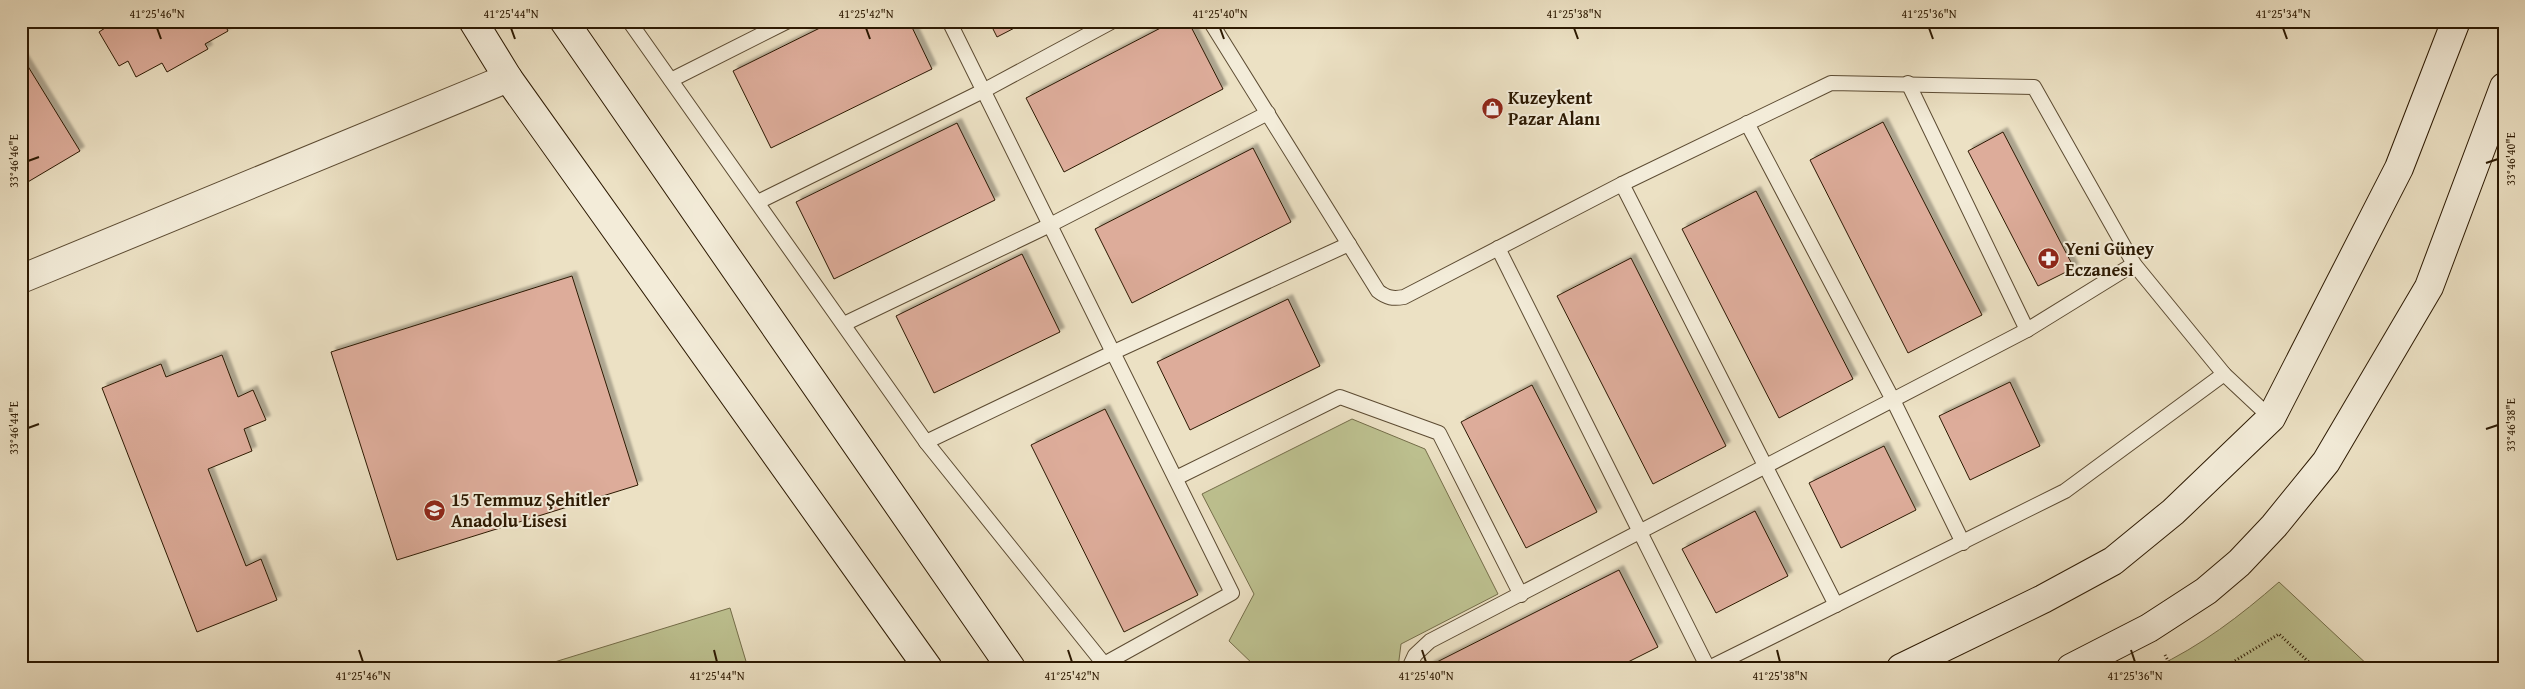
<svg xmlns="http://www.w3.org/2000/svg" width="2525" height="689" font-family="'Gentium Book Plus',serif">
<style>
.green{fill:#bdc190;stroke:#746d49}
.building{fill:#ddac9a;stroke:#2c1902;filter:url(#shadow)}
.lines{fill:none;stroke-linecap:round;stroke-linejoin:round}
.service-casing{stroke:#5c4b32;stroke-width:16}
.minor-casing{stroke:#5c4b32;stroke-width:30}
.secondary-casing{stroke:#2c1902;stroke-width:30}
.path{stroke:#2c1902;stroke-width:3;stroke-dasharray:1 2.5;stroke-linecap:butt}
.service{stroke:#f3ecd9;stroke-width:14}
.minor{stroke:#f3ecd9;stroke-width:28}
.secondary{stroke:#f3ecd9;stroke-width:28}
.ticks{fill:none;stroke:#2c1902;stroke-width:2}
.labels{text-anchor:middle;stroke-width:4;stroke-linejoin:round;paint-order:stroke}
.poi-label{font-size:18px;font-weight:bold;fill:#2c1902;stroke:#f3ecd9;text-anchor:start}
.neatline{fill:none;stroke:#2c1902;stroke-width:2}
.ticks-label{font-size:12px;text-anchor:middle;fill:#2c1902}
</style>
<defs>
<filter id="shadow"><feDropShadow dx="4.5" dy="-4.5" stdDeviation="1" flood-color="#0004"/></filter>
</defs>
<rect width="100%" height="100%" fill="#ece1c4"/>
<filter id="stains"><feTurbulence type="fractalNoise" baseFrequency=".004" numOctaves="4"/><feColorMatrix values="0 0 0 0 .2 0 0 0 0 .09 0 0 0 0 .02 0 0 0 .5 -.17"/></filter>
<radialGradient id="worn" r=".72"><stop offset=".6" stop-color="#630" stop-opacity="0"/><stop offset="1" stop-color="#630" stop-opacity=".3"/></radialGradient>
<g class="green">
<path d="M 1352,419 L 1425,449 L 1498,594 L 1401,644 L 1398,668 L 1257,668 L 1229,641 L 1254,594 L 1202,494 Z"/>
<path d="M 2279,582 L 2371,668 L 2154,668 C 2201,646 2240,616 2279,582 Z"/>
<path d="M 730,608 L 748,668 L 535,668 Z"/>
</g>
<g class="building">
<path d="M 106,21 L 223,21 L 228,31 L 205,44 L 208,49 L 167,72 L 162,63 L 136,77 L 128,61 L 119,66 L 99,32 L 108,26 Z"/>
<path d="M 834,21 L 909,21 L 932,69 L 771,148 L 733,71 Z"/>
<path d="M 989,21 L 1028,21 L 997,37 Z"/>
<path d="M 1174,21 L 1188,21 L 1223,89 L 1064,172 L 1026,98 Z"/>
<path d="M 21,55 L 80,151 L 21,186 Z"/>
<path d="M 1883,122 L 1982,315 L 1908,353 L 1810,160 Z"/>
<path d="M 957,123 L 995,200 L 834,279 L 796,202 Z"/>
<path d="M 2003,132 L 2074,268 L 2038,286 L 1968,151 Z"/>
<path d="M 1253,148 L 1291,222 L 1132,303 L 1095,229 Z"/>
<path d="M 1756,191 L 1853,379 L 1779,418 L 1682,229 Z"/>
<path d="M 1022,254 L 1060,332 L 934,393 L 896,316 Z"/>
<path d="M 1631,258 L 1726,446 L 1653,484 L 1557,296 Z"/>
<path d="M 572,276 L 638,485 L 397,560 L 331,352 Z"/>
<path d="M 1288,299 L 1320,366 L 1190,430 L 1157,362 Z"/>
<path d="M 222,355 L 238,397 L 253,390 L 266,420 L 244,429 L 252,451 L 208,469 L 246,566 L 261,559 L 277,600 L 197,632 L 102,388 L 161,364 L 166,377 Z"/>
<path d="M 2010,382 L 2040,446 L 1970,480 L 1939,416 Z"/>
<path d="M 1532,385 L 1597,512 L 1526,548 L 1461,422 Z"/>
<path d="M 1105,409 L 1198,595 L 1124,632 L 1031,445 Z"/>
<path d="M 1884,446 L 1916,510 L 1841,548 L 1809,483 Z"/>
<path d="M 1755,511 L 1788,576 L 1716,613 L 1682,549 Z"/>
<path d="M 1619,570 L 1658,647 L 1616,668 L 1430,668 L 1429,666 Z"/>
</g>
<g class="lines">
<defs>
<g id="service">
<path d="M 629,21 L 926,442 L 1104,664 L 1232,593 L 949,21"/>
<path d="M 1210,21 L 1378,291 C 1387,298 1393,299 1404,297 L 1622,184 L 1831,83 L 2034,87 L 2134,264 L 2224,374 L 2271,418"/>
<path d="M 671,80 L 788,21"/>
<path d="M 1908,83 L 2027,330"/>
<path d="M 1747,123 L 1893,400 L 1963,543"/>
<path d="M 1622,184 L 1836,605"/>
<path d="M 758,202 L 983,91 L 1113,21"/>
<path d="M 1498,248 L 1708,668"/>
<path d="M 844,324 L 1050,225 L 1268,113"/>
<path d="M 926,442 L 1114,352 L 1349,244"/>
<path d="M 1176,478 L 1340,397 L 1439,433 L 1521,595"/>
<path d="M 1409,668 L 1415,655 L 1430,641 L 2027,330 L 2134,264"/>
<path d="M 1709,668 L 2065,491 L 2224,374"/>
</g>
<path id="minor" d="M 21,279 L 508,78"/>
<g id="secondary">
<path d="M 473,21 L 508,78 L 928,668"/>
<path d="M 564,21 L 1011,668"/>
<path d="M 1901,668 L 2043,599 L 2113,561 L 2173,512 L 2271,418 L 2399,168 L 2456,21"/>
<path d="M 2071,668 L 2149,628 L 2206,591 L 2239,563 L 2274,526 L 2326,462 L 2429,287 L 2504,87"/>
</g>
</defs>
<use href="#service" class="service-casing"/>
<use href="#minor" class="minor-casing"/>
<use href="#secondary" class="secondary-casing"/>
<g class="path">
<path d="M 2165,655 L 2172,668"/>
<path d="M 2223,668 L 2279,634 L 2315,668"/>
</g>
<use href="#service" class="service"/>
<use href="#minor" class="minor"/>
<use href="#secondary" class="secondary"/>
</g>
<path class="ticks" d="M 157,28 L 161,39M 511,28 L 515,39M 866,28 L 870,39M 1220,28 L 1224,39M 1574,28 L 1578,39M 1929,28 L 1933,39M 2283,28 L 2287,39M 28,161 L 39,157M 2486,163 L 2498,159M 28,428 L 39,424M 2486,429 L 2498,425M 359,650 L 363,662M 714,650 L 717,662M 1068,650 L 1072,662M 1422,650 L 1426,662M 1777,650 L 1780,662M 2131,650 L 2135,662"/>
<defs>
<symbol id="shop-disc" viewBox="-11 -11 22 22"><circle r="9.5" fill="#8f2418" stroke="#f3ecd9"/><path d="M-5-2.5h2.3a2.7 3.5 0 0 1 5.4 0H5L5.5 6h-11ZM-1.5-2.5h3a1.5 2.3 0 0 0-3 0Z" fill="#fff"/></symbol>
<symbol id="pharmacy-disc" viewBox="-11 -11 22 22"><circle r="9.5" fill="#8f2418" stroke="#f3ecd9"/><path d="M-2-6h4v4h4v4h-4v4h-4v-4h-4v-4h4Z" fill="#fff"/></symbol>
<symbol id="school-disc" viewBox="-11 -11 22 22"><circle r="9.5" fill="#8f2418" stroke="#f3ecd9"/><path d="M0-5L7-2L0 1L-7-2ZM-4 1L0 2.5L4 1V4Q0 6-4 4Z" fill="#fff"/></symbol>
</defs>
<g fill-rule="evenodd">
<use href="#shop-disc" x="1480" y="96" width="25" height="25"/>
<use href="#pharmacy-disc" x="2036" y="246" width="25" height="25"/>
<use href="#school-disc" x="422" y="498" width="25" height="25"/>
</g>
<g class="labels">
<g class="poi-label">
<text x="1508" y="104">Kuzeykent<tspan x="1508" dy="21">Pazar Alanı</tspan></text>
<text x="2065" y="255">Yeni Güney<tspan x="2065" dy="21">Eczanesi</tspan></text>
<text x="451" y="506">15 Temmuz Şehitler<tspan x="451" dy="21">Anadolu Lisesi</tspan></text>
</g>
</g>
<rect width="2525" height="689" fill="none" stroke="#ece1c4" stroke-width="55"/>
<rect x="28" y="28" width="2470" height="634" class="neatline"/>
<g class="ticks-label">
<text x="157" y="18">41°25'46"N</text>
<text x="511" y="18">41°25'44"N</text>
<text x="866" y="18">41°25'42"N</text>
<text x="1220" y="18">41°25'40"N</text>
<text x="1574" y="18">41°25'38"N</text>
<text x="1929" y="18">41°25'36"N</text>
<text x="2283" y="18">41°25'34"N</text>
<text transform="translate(2511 159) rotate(-90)" y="4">33°46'40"E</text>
<text transform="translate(14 161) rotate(-90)" y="4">33°46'46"E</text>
<text transform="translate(2511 425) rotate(-90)" y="4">33°46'38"E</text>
<text transform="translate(14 428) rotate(-90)" y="4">33°46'44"E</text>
<text x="363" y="680">41°25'46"N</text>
<text x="717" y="680">41°25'44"N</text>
<text x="1072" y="680">41°25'42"N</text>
<text x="1426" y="680">41°25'40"N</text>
<text x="1780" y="680">41°25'38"N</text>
<text x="2135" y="680">41°25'36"N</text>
</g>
<rect width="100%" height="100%" filter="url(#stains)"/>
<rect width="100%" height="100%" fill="url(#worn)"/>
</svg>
